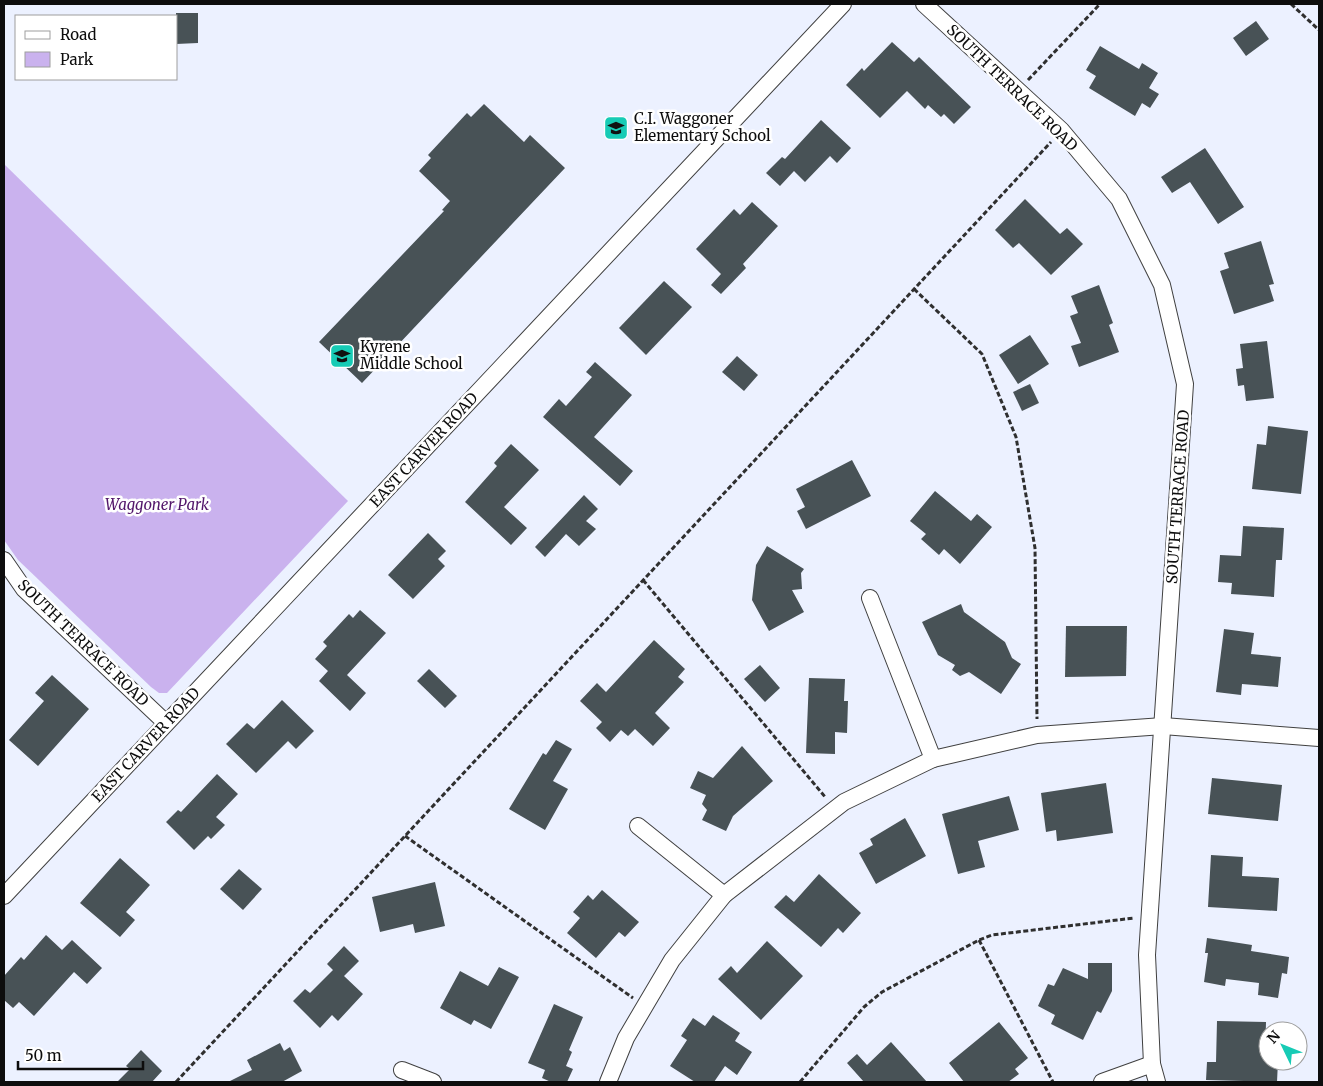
<svg xmlns="http://www.w3.org/2000/svg" width="1323" height="1086" font-family="Merriweather,serif">
<style>
.green{fill:#cab2ee}
.building{fill:#485256}
.lines{fill:none;stroke-linecap:round;stroke-linejoin:round}
.minor-casing{stroke:#404040;stroke-width:18}
.path{stroke:#2f2f2f;stroke-width:3;stroke-dasharray:5 2.5;stroke-linecap:butt}
.minor{stroke:#fff;stroke-width:16}
.labels{text-anchor:middle;stroke-width:5;stroke-linejoin:round;paint-order:stroke}
.street-label{font-size:15px;fill:#0d0d0d;stroke:#fff}
.poi-label{font-size:15px;fill:#0d0d0d;stroke:#fff;text-anchor:start}
.park-label{font-size:15px;font-style:italic;fill:#53176b;stroke:#fff}
</style>
<rect width="100%" height="100%" fill="#ecf1ff"/>
<path class="green" d="M 4,164 L 348,501 L 167,693 L 159,693 L 151,687 L 18,560 L 4,540 Z"/>
<g class="building">
<path d="M 176,13 L 198,13 L 198,43 L 176,44 Z"/>
<path d="M 1256,21 L 1269,39 L 1246,56 L 1233,38 Z"/>
<path d="M 892,42 L 914,62 L 919,57 L 971,107 L 954,124 L 944,114 L 941,117 L 928,105 L 925,109 L 907,91 L 880,118 L 846,85 L 862,68 L 864,71 Z"/>
<path d="M 1100,46 L 1139,69 L 1142,63 L 1158,73 L 1149,88 L 1159,94 L 1150,108 L 1142,103 L 1135,116 L 1089,88 L 1096,76 L 1086,70 Z"/>
<path d="M 484,104 L 524,142 L 530,135 L 565,168 L 362,383 L 319,342 L 444,211 L 442,210 L 450,201 L 419,171 L 431,158 L 428,155 L 467,113 L 471,117 Z"/>
<path d="M 821,120 L 851,148 L 837,163 L 830,156 L 805,182 L 794,171 L 780,186 L 766,173 L 782,157 L 785,159 Z"/>
<path d="M 1205,148 L 1244,207 L 1218,224 L 1190,182 L 1172,193 L 1161,177 Z"/>
<path d="M 1025,199 L 1060,234 L 1067,228 L 1083,244 L 1051,275 L 1019,243 L 1013,248 L 995,230 Z"/>
<path d="M 752,202 L 778,226 L 743,264 L 746,268 L 721,294 L 711,285 L 721,274 L 696,249 L 734,209 L 740,215 Z"/>
<path d="M 1261,241 L 1274,284 L 1269,285 L 1274,301 L 1234,314 L 1220,271 L 1229,268 L 1224,253 Z"/>
<path d="M 664,281 L 692,307 L 646,355 L 619,328 Z"/>
<path d="M 1099,285 L 1113,323 L 1109,325 L 1119,352 L 1079,367 L 1071,346 L 1081,343 L 1070,316 L 1078,313 L 1071,296 Z"/>
<path d="M 1030,335 L 1049,364 L 1018,384 L 999,355 Z"/>
<path d="M 1267,341 L 1274,398 L 1246,401 L 1244,385 L 1238,386 L 1236,369 L 1243,368 L 1240,344 Z"/>
<path d="M 737,356 L 758,375 L 744,391 L 722,372 Z"/>
<path d="M 595,362 L 632,395 L 594,437 L 633,471 L 620,486 L 543,417 L 559,399 L 566,406 L 592,377 L 586,372 Z"/>
<path d="M 1030,384 L 1039,403 L 1022,411 L 1013,392 Z"/>
<path d="M 1268,426 L 1308,431 L 1301,494 L 1252,489 L 1257,444 L 1266,445 Z"/>
<path d="M 511,444 L 539,470 L 504,507 L 527,528 L 511,545 L 465,502 L 497,466 L 494,463 Z"/>
<path d="M 852,460 L 871,496 L 806,529 L 797,511 L 805,507 L 796,489 Z"/>
<path d="M 935,491 L 971,521 L 977,514 L 992,527 L 960,564 L 944,549 L 939,555 L 921,539 L 926,534 L 910,521 Z"/>
<path d="M 584,495 L 598,509 L 586,521 L 596,529 L 579,546 L 566,534 L 545,557 L 535,547 Z"/>
<path d="M 1243,526 L 1284,528 L 1282,560 L 1276,560 L 1274,597 L 1231,594 L 1232,583 L 1218,582 L 1220,555 L 1241,556 Z"/>
<path d="M 428,533 L 446,551 L 438,559 L 445,566 L 413,599 L 388,575 Z"/>
<path d="M 767,546 L 804,569 L 801,573 L 802,589 L 792,590 L 804,612 L 769,631 L 752,600 L 756,565 Z"/>
<path d="M 961,604 L 964,612 L 1005,642 L 1012,658 L 1021,664 L 1001,694 L 969,672 L 960,676 L 952,670 L 955,665 L 938,655 L 922,622 Z"/>
<path d="M 360,610 L 386,633 L 347,675 L 366,693 L 350,711 L 319,681 L 328,671 L 315,659 L 327,646 L 323,642 L 349,614 L 353,618 Z"/>
<path d="M 1066,626 L 1127,626 L 1126,676 L 1065,677 Z"/>
<path d="M 1224,629 L 1254,633 L 1251,654 L 1281,657 L 1278,687 L 1242,684 L 1241,695 L 1216,692 Z"/>
<path d="M 654,640 L 685,669 L 678,677 L 684,682 L 655,713 L 670,728 L 653,746 L 635,729 L 628,736 L 621,730 L 610,742 L 596,728 L 602,722 L 580,701 L 597,683 L 606,692 Z"/>
<path d="M 760,665 L 780,688 L 765,702 L 744,679 Z"/>
<path d="M 429,669 L 457,696 L 445,708 L 417,681 Z"/>
<path d="M 52,675 L 89,709 L 38,766 L 9,740 L 44,701 L 35,693 Z"/>
<path d="M 809,678 L 845,679 L 844,701 L 848,701 L 847,733 L 835,732 L 835,754 L 806,753 Z"/>
<path d="M 282,700 L 314,731 L 296,749 L 288,741 L 256,773 L 226,744 L 247,723 L 254,729 Z"/>
<path d="M 556,740 L 572,749 L 553,781 L 568,789 L 545,830 L 509,809 L 543,753 L 546,755 Z"/>
<path d="M 742,746 L 773,781 L 733,816 L 726,831 L 702,820 L 707,810 L 702,804 L 706,795 L 690,788 L 698,771 L 713,778 Z"/>
<path d="M 217,774 L 238,794 L 216,817 L 225,825 L 211,839 L 208,836 L 194,850 L 166,822 L 178,810 L 181,812 Z"/>
<path d="M 1212,778 L 1282,785 L 1278,821 L 1208,814 Z"/>
<path d="M 1106,783 L 1113,833 L 1057,841 L 1056,830 L 1046,832 L 1041,793 Z"/>
<path d="M 1009,796 L 1019,830 L 978,841 L 985,867 L 958,874 L 942,814 Z"/>
<path d="M 905,818 L 926,856 L 876,884 L 859,853 L 873,845 L 870,839 Z"/>
<path d="M 1211,855 L 1243,857 L 1242,876 L 1279,878 L 1277,911 L 1208,907 Z"/>
<path d="M 120,858 L 150,885 L 126,912 L 135,920 L 120,937 L 80,903 Z"/>
<path d="M 239,869 L 262,889 L 243,910 L 220,889 Z"/>
<path d="M 819,874 L 861,913 L 843,933 L 838,928 L 821,947 L 774,907 L 786,895 L 794,902 Z"/>
<path d="M 435,882 L 445,926 L 415,933 L 413,924 L 380,932 L 372,897 Z"/>
<path d="M 602,890 L 639,922 L 625,937 L 619,932 L 596,958 L 567,933 L 580,918 L 573,912 L 588,895 L 593,900 Z"/>
<path d="M 46,935 L 62,950 L 72,940 L 102,968 L 87,984 L 74,972 L 34,1016 L 19,1002 L 13,1008 L 4,1000 L 4,976 L 21,957 L 24,960 Z"/>
<path d="M 1207,938 L 1252,945 L 1251,951 L 1289,957 L 1287,974 L 1282,973 L 1278,998 L 1258,995 L 1259,983 L 1226,979 L 1225,986 L 1204,982 L 1208,953 L 1205,953 Z"/>
<path d="M 767,941 L 803,976 L 761,1020 L 718,979 L 731,966 L 737,973 Z"/>
<path d="M 344,946 L 359,961 L 344,976 L 363,994 L 338,1021 L 332,1015 L 320,1028 L 293,1001 L 305,989 L 310,993 L 333,970 L 327,964 Z"/>
<path d="M 1088,963 L 1112,963 L 1112,991 L 1101,1013 L 1097,1011 L 1083,1040 L 1051,1024 L 1055,1015 L 1038,1006 L 1048,984 L 1054,986 L 1063,968 L 1088,979 Z"/>
<path d="M 499,967 L 519,977 L 491,1029 L 474,1020 L 471,1025 L 440,1008 L 460,971 L 488,986 Z"/>
<path d="M 554,1004 L 583,1017 L 569,1050 L 572,1052 L 566,1066 L 573,1069 L 567,1082 L 551,1082 L 542,1078 L 545,1070 L 528,1063 Z"/>
<path d="M 713,1015 L 740,1033 L 735,1041 L 752,1052 L 737,1075 L 725,1066 L 714,1082 L 695,1082 L 670,1066 L 687,1040 L 681,1036 L 693,1018 L 705,1026 Z"/>
<path d="M 1217,1021 L 1266,1022 L 1265,1059 L 1278,1061 L 1277,1082 L 1206,1080 L 1207,1062 L 1216,1062 Z"/>
<path d="M 999,1022 L 1028,1058 L 1015,1069 L 1019,1074 L 1008,1082 L 964,1082 L 949,1063 Z"/>
<path d="M 891,1042 L 927,1082 L 864,1082 L 847,1063 L 857,1054 L 867,1065 Z"/>
<path d="M 280,1043 L 284,1051 L 290,1047 L 302,1071 L 282,1082 L 228,1082 L 252,1070 L 247,1060 Z"/>
<path d="M 141,1050 L 162,1071 L 152,1082 L 117,1082 L 130,1069 L 126,1066 Z"/>
</g>
<g class="lines">
<defs>
<g id="minor">
<path d="M 924,4 L 1061,130 L 1119,199 L 1162,285 L 1185,384 L 1147,955 L 1152,1064 L 1157,1082"/>
<path d="M 4,560 L 24,589 L 166,723"/>
<path d="M 870,598 L 933,759"/>
<path d="M 638,826 L 724,895"/>
<path d="M 4,896 L 843,4"/>
<path d="M 402,1070 L 433,1082"/>
<path d="M 608,1082 L 626,1038 L 672,960 L 724,895 L 844,802 L 933,759 L 1037,735 L 1163,726 L 1319,738"/>
<path d="M 1102,1082 L 1152,1064"/>
</g>
</defs>
<use href="#minor" class="minor-casing"/>
<g class="path">
<path d="M 1291,4 L 1319,30"/>
<path d="M 1028,80 L 1100,4"/>
<path d="M 914,289 L 982,354 L 1016,437 L 1035,548 L 1037,719"/>
<path d="M 643,580 L 826,798"/>
<path d="M 405,836 L 633,998"/>
<path d="M 979,940 L 1053,1082"/>
<path d="M 176,1082 L 1051,142"/>
<path d="M 800,1082 L 864,1007 L 882,992 L 979,940 L 992,935 L 1134,918"/>
</g>
<use href="#minor" class="minor"/>
</g>
<defs>
<symbol id="school-square" viewBox="-11 -11 22 22"><rect x="-9" y="-9" width="18" height="18" rx="4" fill="#17cbb5" stroke="#fff"/><path d="M0-5L7-2L0 1L-7-2ZM-4 1L0 2.5L4 1V4Q0 6-4 4Z" fill="#111"/></symbol>
</defs>
<g fill-rule="evenodd">
<use href="#school-square" x="602" y="114" width="28" height="28"/>
<use href="#school-square" x="328" y="342" width="28" height="28"/>
</g>
<g class="labels">
<g class="street-label">
<text transform="translate(1012 88) rotate(44)" y="5">SOUTH TERRACE ROAD</text>
<text transform="translate(424 450) rotate(-47)" y="5">EAST CARVER ROAD</text>
<text transform="translate(1178 497) rotate(-86)" y="5">SOUTH TERRACE ROAD</text>
<text transform="translate(83 643) rotate(44)" y="5">SOUTH TERRACE ROAD</text>
<text transform="translate(146 745) rotate(-47)" y="5">EAST CARVER ROAD</text>
</g>
<g class="poi-label">
<text x="634" y="124">C.I. Waggoner<tspan x="634" dy="17">Elementary School</tspan></text>
<text x="360" y="352">Kyrene<tspan x="360" dy="17">Middle School</tspan></text>
</g>
<g class="park-label">
<text x="157" y="510">Waggoner Park</text>
</g>
</g>
<rect width="1323" height="1086" fill="none" stroke="#0d0d0d" stroke-width="10"/>
<rect x="15" y="15" width="162" height="65" fill="#ffffff" stroke="#9e9e9e"/>
<rect x="25" y="31" width="25" height="8" fill="#ffffff" stroke="#9e9e9e"/>
<text x="60" y="40" font-size="15" fill="#0d0d0d">Road</text>
<rect x="25" y="52" width="25" height="15" fill="#cab2ee" stroke="#9e9e9e"/>
<text x="60" y="65" font-size="15" fill="#0d0d0d">Park</text>
<g transform="translate(1283 1046) rotate(313)"><circle r="24" fill="#ffffff" stroke="#9e9e9e"/>
<path d="M0-4L9 19L0 12L-9 19Z" fill="#17cbb5"/>
<text y="-8" font-size="14" font-weight="bold" text-anchor="middle" fill="#0d0d0d">N</text>
</g>
<path d="M18 1061v8h125v-8" fill="none" stroke="#0d0d0d" stroke-width="2.5"/>
<text x="25" y="1061" font-size="15" fill="#0d0d0d" stroke="#ffffff" stroke-width="4" paint-order="stroke">50 m</text>
</svg>
